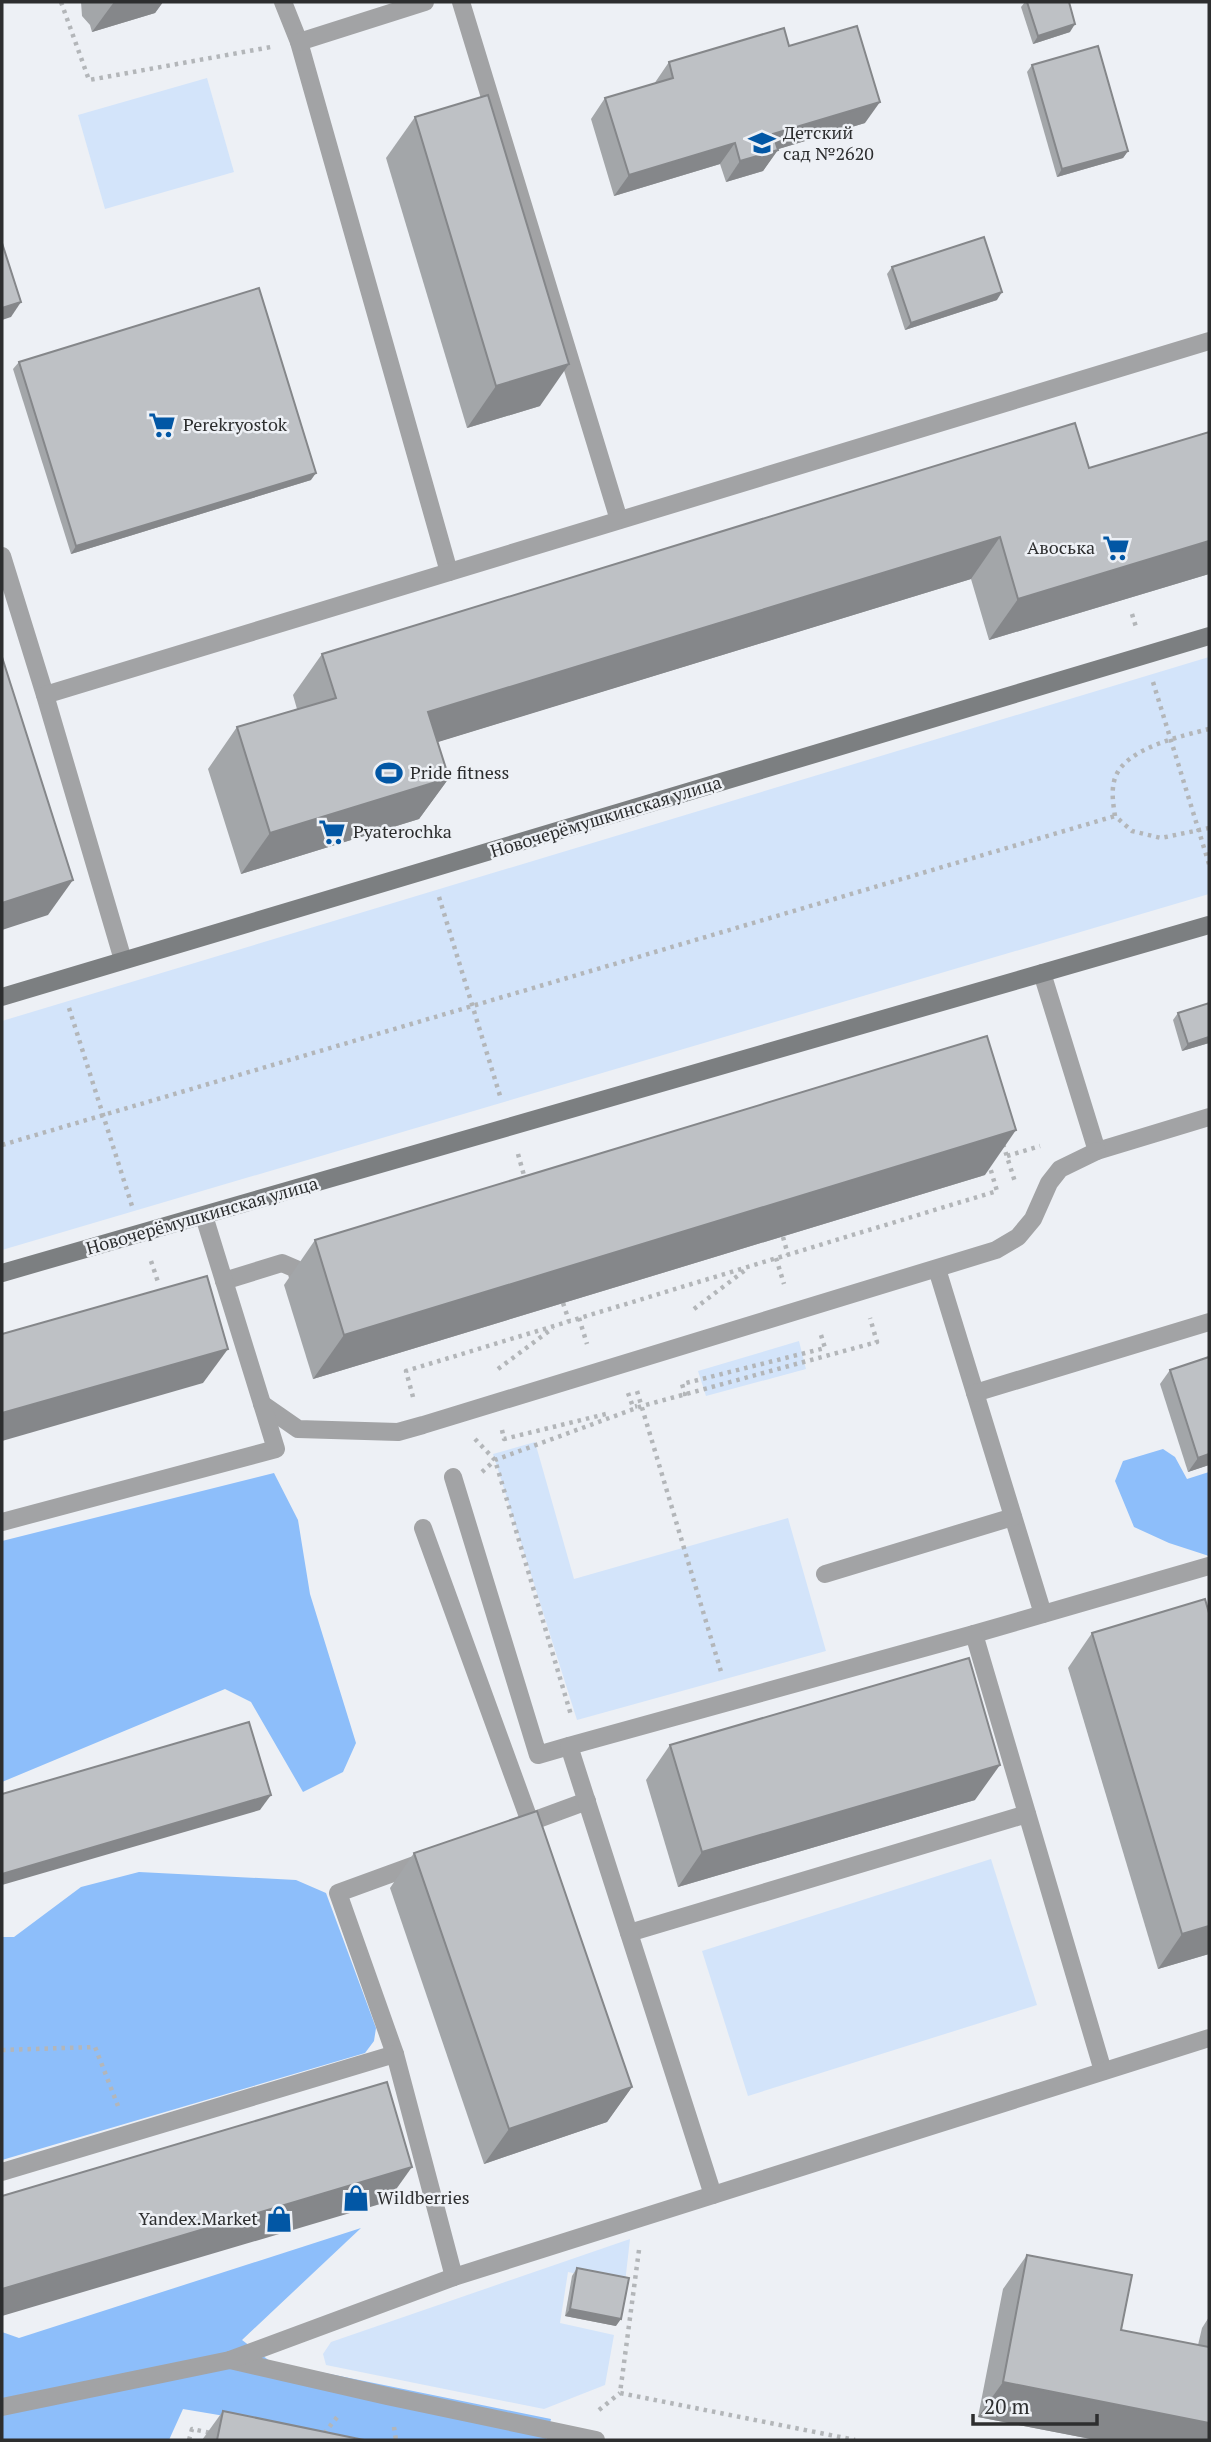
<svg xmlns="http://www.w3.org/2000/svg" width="1211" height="2442" font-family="'PT Serif',serif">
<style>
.green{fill:#d3e4fa}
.forest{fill:#8dbefa}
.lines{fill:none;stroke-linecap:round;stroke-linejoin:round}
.path{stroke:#b3b6b9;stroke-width:4.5;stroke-dasharray:3.5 5;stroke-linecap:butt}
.lane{stroke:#a2a3a5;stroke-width:18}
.secondary{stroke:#7c7f81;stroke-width:18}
.wall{fill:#a3a6a9}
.shaded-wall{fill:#85878a}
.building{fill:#bec1c5;stroke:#85878a;stroke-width:2}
.labels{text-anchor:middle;stroke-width:5;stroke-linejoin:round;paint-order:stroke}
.poi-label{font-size:18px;fill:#2d2e2f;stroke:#edf0f5;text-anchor:start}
.street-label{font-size:18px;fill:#2d2e2f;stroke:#edf0f5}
</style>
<rect width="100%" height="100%" fill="#edf0f5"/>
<g class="green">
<path d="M 207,78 L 234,172 L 105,209 L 78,115 Z"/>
<path d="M 1209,657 L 1209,894 L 2,1250 L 2,1021 Z"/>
<path d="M 799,1341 L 806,1369 L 706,1396 L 698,1371 Z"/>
<path d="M 535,1442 L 574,1579 L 788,1518 L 826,1651 L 577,1720 L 493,1454 Z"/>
<path d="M 991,1859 L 1037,2005 L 748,2096 L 702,1951 Z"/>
<path d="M 630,2239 L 625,2283 L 568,2272 L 560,2323 L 614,2335 L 605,2385 L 544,2409 L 326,2365 L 323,2354 L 331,2342 Z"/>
</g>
<g class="forest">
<path d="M 1163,1449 L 1175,1457 L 1187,1479 L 1209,1472 L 1209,1556 L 1169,1543 L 1134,1527 L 1115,1481 L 1123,1461 Z"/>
<path d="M 274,1473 L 298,1520 L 310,1594 L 356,1743 L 343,1772 L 303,1792 L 251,1702 L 225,1689 L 2,1782 L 2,1541 Z"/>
<path d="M 139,1872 L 296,1880 L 326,1893 L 376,2028 L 374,2041 L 365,2053 L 2,2160 L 2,1937 L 14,1937 L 81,1887 Z"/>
<path d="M 361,2228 L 242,2340 L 271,2362 L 551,2419 L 546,2440 L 369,2440 L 183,2409 L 169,2440 L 2,2440 L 2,2332 L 19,2338 Z"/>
</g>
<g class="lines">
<g class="path">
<path d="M 61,2 L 89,80 L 271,47"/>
<path d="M 1132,614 L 1136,627"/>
<path d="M 1153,682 L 1209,864"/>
<path d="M 1209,729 C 1182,736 1125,748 1115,778 C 1111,790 1113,803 1115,816 L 1132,831 L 1161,838 L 1209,828"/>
<path d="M 439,897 L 501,1099"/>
<path d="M 69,1008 L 132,1206"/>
<path d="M 1003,1144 L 1015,1182"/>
<path d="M 2,1145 L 1115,816"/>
<path d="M 518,1154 L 525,1179"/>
<path d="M 1007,1156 L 1040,1146"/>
<path d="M 783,1237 L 788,1255"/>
<path d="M 776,1258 L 784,1284"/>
<path d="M 151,1261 L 159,1285"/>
<path d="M 563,1303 L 569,1321"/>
<path d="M 694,1309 L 748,1268"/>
<path d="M 579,1318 L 587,1344"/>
<path d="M 498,1369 L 553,1328"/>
<path d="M 637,1391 L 722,1675"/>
<path d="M 628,1393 L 633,1407 L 637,1406"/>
<path d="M 683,1394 L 685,1394 L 682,1384 L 825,1348 L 821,1335"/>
<path d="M 413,1397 L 406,1371 L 997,1191 L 989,1164"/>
<path d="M 502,1430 L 504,1439 L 606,1414"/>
<path d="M 475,1439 L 495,1460 L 571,1715"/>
<path d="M 482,1472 L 495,1460 L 642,1406 L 877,1342 L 870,1318"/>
<path d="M 2,2050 L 95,2047 L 118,2106"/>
<path d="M 639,2250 L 620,2393 L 855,2440"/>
<path d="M 599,2410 L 620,2393"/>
<path d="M 394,2427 L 396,2440"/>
<path d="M 189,2440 L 192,2429 L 211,2433"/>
<path d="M 319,2440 L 338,2416"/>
</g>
<g class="lane">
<path d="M 283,2 L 299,42 L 449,572"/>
<path d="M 461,2 L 619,520"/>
<path d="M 299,42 L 425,2"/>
<path d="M 2,556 L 45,695 L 123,960"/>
<path d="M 45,695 L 1209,341"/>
<path d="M 1042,973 L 1097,1151 L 1209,1117"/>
<path d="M 937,1269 L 1043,1614"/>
<path d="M 224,1281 L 282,1263 L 296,1269 L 299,1281"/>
<path d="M 975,1393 L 1209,1322"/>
<path d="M 262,1404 L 298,1429 L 398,1432 L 423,1425 L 996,1250 L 1018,1237 L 1033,1219 L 1049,1183 L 1060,1169 L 1097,1151"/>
<path d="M 453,1477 L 538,1755 L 569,1746"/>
<path d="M 2,1522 L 276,1449 L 204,1216"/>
<path d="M 423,1528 L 530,1822"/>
<path d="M 825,1574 L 1013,1517"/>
<path d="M 974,1634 L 1209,1566"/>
<path d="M 519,1826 L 587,1801"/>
<path d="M 629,1933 L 1027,1814"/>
<path d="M 395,2054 L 338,1893 L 423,1862"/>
<path d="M 2,2172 L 395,2054 L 454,2277"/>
<path d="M 713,2195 L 569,1746 L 974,1634 L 1103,2071"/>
<path d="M 230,2360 L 387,2396 L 596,2440"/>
<path d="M 2,2407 L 230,2360 L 454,2277 L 1209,2038"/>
</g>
<g class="secondary">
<path d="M 2,997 L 1209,636"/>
<path d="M 2,1273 L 1209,925"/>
</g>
</g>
<g class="wall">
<path d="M 81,2 L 163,2 L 155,13 L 92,32 L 90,25 L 82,16 Z"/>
<path d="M 1025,2 L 1069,2 L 1070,32 L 1033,44 L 1021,7 Z"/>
<path d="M 669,62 L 865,123 L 778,149 L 763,171 L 726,182 L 720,164 L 614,196 L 591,119 L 605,98 L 654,84 Z"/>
<path d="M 1032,65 L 1128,151 L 1123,158 L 1057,177 L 1027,72 Z"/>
<path d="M 415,117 L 540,406 L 467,428 L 386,158 Z"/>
<path d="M 892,267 L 997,300 L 905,330 L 887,274 Z"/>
<path d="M 19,362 L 311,480 L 71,554 L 13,369 Z"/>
<path d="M 1209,432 L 1209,574 L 989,640 L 971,579 L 437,742 L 449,778 L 419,819 L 241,874 L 208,769 L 237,727 L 297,709 L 293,695 L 322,654 L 1089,468 Z"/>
<path d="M 1178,1013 L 1209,1043 L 1182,1051 L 1173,1020 Z"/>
<path d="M 985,1175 L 313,1379 L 284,1285 L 315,1240 Z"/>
<path d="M 1170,1370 L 1209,1465 L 1188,1472 L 1160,1384 Z"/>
<path d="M 1092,1633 L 1209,1954 L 1158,1969 L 1068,1668 Z"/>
<path d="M 670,1745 L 975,1800 L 678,1887 L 646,1780 Z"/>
<path d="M 414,1853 L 632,2087 L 607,2122 L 484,2164 L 390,1888 Z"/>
<path d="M 1027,2255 L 1121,2330 L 1198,2345 L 1202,2328 L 1209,2317 L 1209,2440 L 1096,2440 L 978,2417 L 1003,2289 Z"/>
<path d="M 577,2268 L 616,2326 L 565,2316 L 572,2276 Z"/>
<path d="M 223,2411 L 364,2440 L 202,2440 Z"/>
</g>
<g class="shaded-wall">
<path d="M 114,2 L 163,2 L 155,13 L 92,32 Z"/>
<path d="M 1075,24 L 1070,32 L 1033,44 L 1038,36 Z"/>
<path d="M 880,102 L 865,123 L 759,155 L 773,134 Z"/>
<path d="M 735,143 L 720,164 L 614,196 L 629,175 Z"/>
<path d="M 778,150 L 763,171 L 726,182 L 740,161 Z"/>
<path d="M 1128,151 L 1123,158 L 1057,177 L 1062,169 Z"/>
<path d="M 1002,292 L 997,300 L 905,330 L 911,323 Z"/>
<path d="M 21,302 L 11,317 L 2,320 L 2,308 Z"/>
<path d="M 569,364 L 540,406 L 467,428 L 496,386 Z"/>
<path d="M 316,473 L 311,480 L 71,554 L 76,546 Z"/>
<path d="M 1000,537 L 971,579 L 399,754 L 428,712 Z"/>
<path d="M 1209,541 L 1209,574 L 989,640 L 1018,599 Z"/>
<path d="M 449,778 L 419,819 L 241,874 L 270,833 Z"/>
<path d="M 73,880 L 48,915 L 2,930 L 2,903 Z"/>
<path d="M 1209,1037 L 1209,1043 L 1182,1051 L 1188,1044 Z"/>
<path d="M 1016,1130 L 985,1175 L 313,1379 L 344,1335 Z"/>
<path d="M 228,1349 L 203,1383 L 2,1441 L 2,1413 Z"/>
<path d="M 1209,1454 L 1209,1465 L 1188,1472 L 1198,1458 Z"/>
<path d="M 1000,1765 L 975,1800 L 678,1887 L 702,1852 Z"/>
<path d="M 271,1795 L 260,1810 L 2,1885 L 2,1874 Z"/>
<path d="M 1209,1926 L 1209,1954 L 1158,1969 L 1182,1934 Z"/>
<path d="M 632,2087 L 607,2122 L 484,2164 L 509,2129 Z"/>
<path d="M 412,2167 L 387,2202 L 2,2316 L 2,2289 Z"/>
<path d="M 570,2309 L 621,2319 L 616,2326 L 565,2316 Z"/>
<path d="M 1003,2382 L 1209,2423 L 1209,2440 L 1096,2440 L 978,2417 Z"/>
</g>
<g class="building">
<path d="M 1027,2 L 1069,2 L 1075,24 L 1038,36 Z"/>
<path d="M 857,26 L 880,102 L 773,134 L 778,150 L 740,161 L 735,143 L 629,175 L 605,98 L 673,78 L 669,62 L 784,28 L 789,46 Z"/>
<path d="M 1098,46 L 1128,151 L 1062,169 L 1032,65 Z"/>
<path d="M 488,95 L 569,364 L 496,386 L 415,117 Z"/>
<path d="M 984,237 L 1002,292 L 911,323 L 892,267 Z"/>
<path d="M 2,243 L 21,302 L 2,308 Z"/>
<path d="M 259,288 L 316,473 L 76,546 L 19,362 Z"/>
<path d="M 1075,423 L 1089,468 L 1209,432 L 1209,541 L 1018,599 L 1000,537 L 428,712 L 449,778 L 270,833 L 237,727 L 336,698 L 322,654 Z"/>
<path d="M 2,657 L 73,880 L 2,903 Z"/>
<path d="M 1209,1003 L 1209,1037 L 1188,1044 L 1178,1013 Z"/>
<path d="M 987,1036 L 1016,1130 L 344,1335 L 315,1240 Z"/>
<path d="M 207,1276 L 228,1349 L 2,1413 L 2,1334 Z"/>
<path d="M 1209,1357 L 1209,1454 L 1198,1458 L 1170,1370 Z"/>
<path d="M 1205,1599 L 1209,1613 L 1209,1926 L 1182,1934 L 1092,1633 Z"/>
<path d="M 969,1658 L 1000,1765 L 702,1852 L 670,1745 Z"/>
<path d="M 249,1722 L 271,1795 L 2,1874 L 2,1794 Z"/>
<path d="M 537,1811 L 632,2087 L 509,2129 L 414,1853 Z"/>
<path d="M 387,2082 L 412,2167 L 2,2289 L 2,2196 Z"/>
<path d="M 1027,2255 L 1132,2275 L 1121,2330 L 1209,2347 L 1209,2423 L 1003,2382 Z"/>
<path d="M 577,2268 L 629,2278 L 621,2319 L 570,2309 Z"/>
<path d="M 223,2411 L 364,2440 L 217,2440 Z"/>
</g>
<defs>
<symbol id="school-bare" viewBox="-9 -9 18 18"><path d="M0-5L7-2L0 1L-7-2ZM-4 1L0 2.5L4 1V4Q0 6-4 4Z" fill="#0257a5" stroke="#edf0f5" stroke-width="2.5" paint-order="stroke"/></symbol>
<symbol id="supermarket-bare" viewBox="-9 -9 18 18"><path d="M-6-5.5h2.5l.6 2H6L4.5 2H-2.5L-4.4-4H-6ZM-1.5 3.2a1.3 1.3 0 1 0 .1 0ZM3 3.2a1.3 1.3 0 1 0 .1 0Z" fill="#0257a5" stroke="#edf0f5" stroke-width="2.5" paint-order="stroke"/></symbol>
<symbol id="stadium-bare" viewBox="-9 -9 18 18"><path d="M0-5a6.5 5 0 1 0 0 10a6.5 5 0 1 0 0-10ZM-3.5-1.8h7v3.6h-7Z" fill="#0257a5" stroke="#edf0f5" stroke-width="2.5" paint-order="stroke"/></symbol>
<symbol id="shop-bare" viewBox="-9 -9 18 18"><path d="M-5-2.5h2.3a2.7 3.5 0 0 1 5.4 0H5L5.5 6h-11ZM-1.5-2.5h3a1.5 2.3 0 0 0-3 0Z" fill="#0257a5" stroke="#edf0f5" stroke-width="2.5" paint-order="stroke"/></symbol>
</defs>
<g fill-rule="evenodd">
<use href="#school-bare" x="743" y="124" width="38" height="38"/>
<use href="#supermarket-bare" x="143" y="406" width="38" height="38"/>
<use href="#supermarket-bare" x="1097" y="529" width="38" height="38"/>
<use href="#stadium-bare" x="370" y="754" width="38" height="38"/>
<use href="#supermarket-bare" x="313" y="813" width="38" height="38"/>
<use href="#shop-bare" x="337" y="2179" width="38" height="38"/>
<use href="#shop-bare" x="260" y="2200" width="38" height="38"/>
</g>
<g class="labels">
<g class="poi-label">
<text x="783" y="139">Детский<tspan x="783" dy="21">сад №2620</tspan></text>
<text x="183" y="431">Perekryostok</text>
<text x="1095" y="554" text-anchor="end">Авоська</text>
<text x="410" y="779">Pride fitness</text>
<text x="353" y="838">Pyaterochka</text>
<text x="377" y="2204">Wildberries</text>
<text x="258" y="2225" text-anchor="end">Yandex.Market</text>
</g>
<g class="street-label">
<text transform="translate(606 817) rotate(-17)" y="6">Новочерёмушкинская улица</text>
<text transform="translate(202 1216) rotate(-16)" y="6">Новочерёмушкинская улица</text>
</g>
</g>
<rect width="1211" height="2442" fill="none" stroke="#2d2e2f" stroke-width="7"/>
<path d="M973 2414v10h124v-10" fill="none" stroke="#2d2e2f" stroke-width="3.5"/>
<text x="984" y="2414" font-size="21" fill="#2d2e2f" stroke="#edf0f5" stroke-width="5" paint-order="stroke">20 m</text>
</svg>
